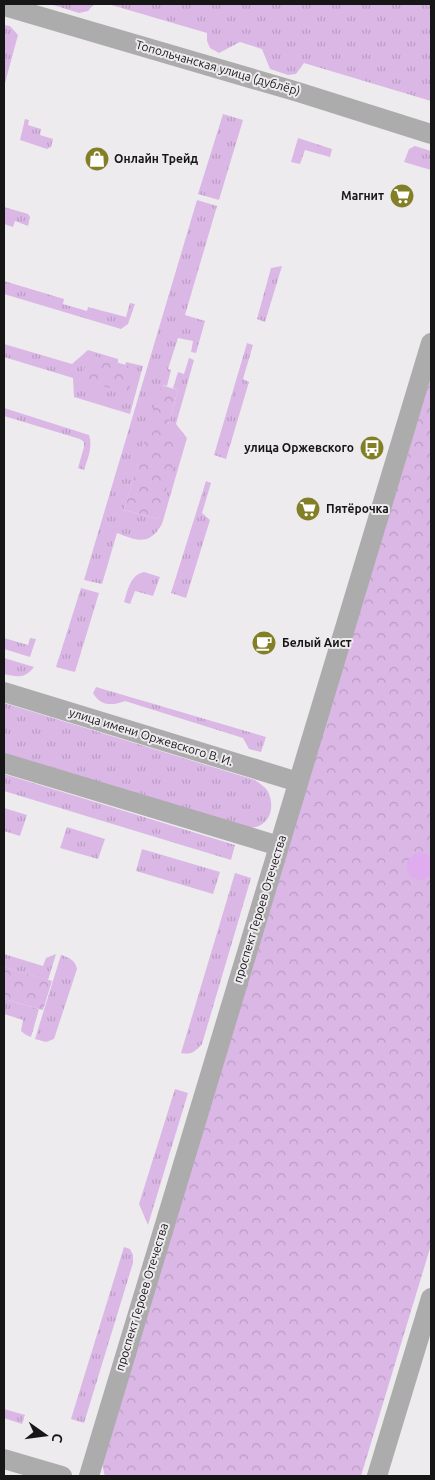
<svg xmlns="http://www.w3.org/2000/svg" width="435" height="1480" font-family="Ubuntu,sans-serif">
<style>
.grass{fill:url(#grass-tufts)}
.forest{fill:url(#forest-crowns)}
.water{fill:#dfacf0}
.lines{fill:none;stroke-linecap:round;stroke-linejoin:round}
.street{stroke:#adacad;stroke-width:20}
.labels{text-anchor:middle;stroke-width:4;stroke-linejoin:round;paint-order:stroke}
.street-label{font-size:12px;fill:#171617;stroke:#eeebef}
.poi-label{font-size:12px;font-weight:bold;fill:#171617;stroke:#eeebef;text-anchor:start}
</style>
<defs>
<pattern id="grass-tufts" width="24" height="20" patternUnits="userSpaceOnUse" patternTransform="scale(1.25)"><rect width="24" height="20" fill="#dab7e5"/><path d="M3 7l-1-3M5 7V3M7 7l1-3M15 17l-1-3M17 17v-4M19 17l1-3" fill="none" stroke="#ba9dc4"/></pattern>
<pattern id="forest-crowns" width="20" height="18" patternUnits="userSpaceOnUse" patternTransform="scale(1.25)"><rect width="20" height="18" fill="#dab7e5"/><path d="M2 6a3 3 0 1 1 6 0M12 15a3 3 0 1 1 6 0" fill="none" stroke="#ba9dc4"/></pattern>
</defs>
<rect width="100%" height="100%" fill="#eeebef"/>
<g class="grass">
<path d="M 50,4 L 94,4 L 88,11 L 79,13 Z"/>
<path d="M 108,4 L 431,4 L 431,101 L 304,63 L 296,74 L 288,75 L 270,69 L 262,49 L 240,42 L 219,53 L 210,48 L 207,41 L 207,33 Z"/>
<path d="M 4,25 L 10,26 L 18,35 L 5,83 L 4,84 Z"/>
<path d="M 223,114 L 243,120 L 219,200 L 198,194 Z"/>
<path d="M 25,119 L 29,120 L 28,125 L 41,129 L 40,135 L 53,139 L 51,147 L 47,149 L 20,140 Z"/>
<path d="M 298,138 L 332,149 L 330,157 L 305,150 L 300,164 L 291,162 Z"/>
<path d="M 415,146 L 431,151 L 431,170 L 404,162 L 409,149 Z"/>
<path d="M 197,200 L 217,206 L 185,315 L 205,321 L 196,353 L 191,352 L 193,341 L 178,338 L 168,369 L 171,370 L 167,386 L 162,385 L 124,510 L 158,519 L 168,425 L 178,390 L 173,388 L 178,372 L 184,374 L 189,358 L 194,360 L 176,424 L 187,438 L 162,524 C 149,546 138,541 117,533 L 102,584 L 84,580 Z"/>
<path d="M 4,207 L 28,214 L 30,217 L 28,226 L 15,221 L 13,227 L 4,224 Z"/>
<path d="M 282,266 L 265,322 L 257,319 L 271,268 Z"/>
<path d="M 4,281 L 64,299 L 63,304 L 87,311 L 88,307 L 126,317 L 130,303 L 135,304 L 128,324 L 121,329 L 4,294 Z"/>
<path d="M 247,343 L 253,345 L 243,379 L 249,382 L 226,459 L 214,455 Z"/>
<path d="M 4,344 L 72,364 L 88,350 L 118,359 L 118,363 L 92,355 L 136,369 L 125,365 L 126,362 L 143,366 L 130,414 L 74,397 L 73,378 L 4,357 Z"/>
<path d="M 4,408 L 89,435 C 93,446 88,458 84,470 L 78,468 L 84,447 L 84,442 L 80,439 L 4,416 Z"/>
<path d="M 206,481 L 211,483 L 202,513 L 210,520 L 186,598 L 171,593 Z"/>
<path d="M 144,572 L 160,577 L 153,596 L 135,591 L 130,604 L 124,602 C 128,590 130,575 144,572 Z"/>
<path d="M 81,588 L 99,593 L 75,672 L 56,667 Z"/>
<path d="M 4,638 L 28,645 L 30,638 L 36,639 L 30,657 L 4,649 Z"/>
<path d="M 4,658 L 34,667 C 25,679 17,677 4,674 Z"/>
<path d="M 96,687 L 266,737 L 261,752 L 249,749 L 243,738 L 125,701 C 112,706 100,706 93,693 Z"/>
<path d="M 4,703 L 255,780 C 259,783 264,786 267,790 C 275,803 272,823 256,827 C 251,828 245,827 240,827 L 4,754 Z"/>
<path d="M 4,774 L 235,845 L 231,860 L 4,791 Z"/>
<path d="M 4,808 L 27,815 L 20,836 L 4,831 Z"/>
<path d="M 67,827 L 105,839 L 98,859 L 60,848 Z"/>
<path d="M 142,849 L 220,872 L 213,894 L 136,871 Z"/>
<path d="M 235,873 L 251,878 L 202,1044 C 195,1052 191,1055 181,1053 Z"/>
<path d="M 4,954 L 43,966 L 46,958 L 56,954 L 48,980 L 4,967 Z"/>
<path d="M 61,955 C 70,958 75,960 77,969 L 54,1039 L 46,1042 L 35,1039 Z"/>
<path d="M 4,999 L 39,1009 L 31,1037 L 26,1035 L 21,1031 L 23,1020 L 4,1014 Z"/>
<path d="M 175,1089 L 188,1093 L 148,1225 L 139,1204 Z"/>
<path d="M 124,1247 L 130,1249 L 133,1255 L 133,1263 L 84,1423 L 71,1419 Z"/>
<path d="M 4,1409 L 25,1415 L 22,1424 L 4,1418 Z"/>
</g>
<g class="forest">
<path d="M 92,355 L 136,368 L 128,393 L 81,380 L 84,369 Z"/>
<path d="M 431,377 L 431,1245 L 361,1476 L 107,1476 L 104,1474 L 102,1458 Z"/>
<path d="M 161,385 L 178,390 L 168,425 L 180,441 L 158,519 L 124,510 Z"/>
<path d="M 4,967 L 52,981 L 43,1010 L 4,999 Z"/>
</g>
<path class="water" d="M 421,852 L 431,857 L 431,875 L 421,881 L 411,877 C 403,866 407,855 421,852 Z"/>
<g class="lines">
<g class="street">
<path d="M 4,6 L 298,92 L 431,134"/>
<path d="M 4,692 L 298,782"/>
<path d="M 4,763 L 279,846"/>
<path d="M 4,1459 L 62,1476"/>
<path d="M 89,1476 L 431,343"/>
<path d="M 377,1476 L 431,1298"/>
</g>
</g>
<defs>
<symbol id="shop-disc" viewBox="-11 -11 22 22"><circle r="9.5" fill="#827f27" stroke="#eeebef"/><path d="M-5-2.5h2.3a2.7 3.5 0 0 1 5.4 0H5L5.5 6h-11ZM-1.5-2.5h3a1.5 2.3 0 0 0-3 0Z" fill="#fff"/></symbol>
<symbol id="supermarket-disc" viewBox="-11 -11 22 22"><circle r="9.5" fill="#827f27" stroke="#eeebef"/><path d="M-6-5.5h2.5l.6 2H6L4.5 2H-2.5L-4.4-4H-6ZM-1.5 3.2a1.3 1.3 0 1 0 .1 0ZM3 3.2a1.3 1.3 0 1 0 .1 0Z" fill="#fff"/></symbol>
<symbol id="bus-disc" viewBox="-11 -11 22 22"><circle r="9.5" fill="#827f27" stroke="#eeebef"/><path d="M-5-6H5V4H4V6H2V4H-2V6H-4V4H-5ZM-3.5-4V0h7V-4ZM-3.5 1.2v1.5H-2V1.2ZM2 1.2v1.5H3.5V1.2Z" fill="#fff"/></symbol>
<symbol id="cafe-disc" viewBox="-11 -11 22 22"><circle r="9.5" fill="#827f27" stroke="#eeebef"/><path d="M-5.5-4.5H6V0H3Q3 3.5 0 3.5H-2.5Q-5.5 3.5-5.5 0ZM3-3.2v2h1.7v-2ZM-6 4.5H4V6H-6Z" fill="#fff"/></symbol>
</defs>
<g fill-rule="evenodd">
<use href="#shop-disc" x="83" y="145" width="28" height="28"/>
<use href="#supermarket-disc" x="388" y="182" width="28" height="28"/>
<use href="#bus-disc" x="358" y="434" width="28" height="28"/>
<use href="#supermarket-disc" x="294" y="495" width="28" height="28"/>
<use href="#cafe-disc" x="250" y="629" width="28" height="28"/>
</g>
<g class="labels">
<g class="street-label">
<text transform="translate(218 68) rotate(16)" y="4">Топольчанская улица (дублёр)</text>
<text transform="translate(151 737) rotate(17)" y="4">улица имени Оржевского В. И.</text>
<text transform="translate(260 909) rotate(-73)" y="4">проспект Героев Отечества</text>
<text transform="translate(142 1297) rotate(-73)" y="4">проспект Героев Отечества</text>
</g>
<g class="poi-label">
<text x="114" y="163">Онлайн Трейд</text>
<text x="384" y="200" text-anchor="end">Магнит</text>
<text x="354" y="452" text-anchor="end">улица Оржевского</text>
<text x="326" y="513">Пятёрочка</text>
<text x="282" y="647">Белый Аист</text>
</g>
</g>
<rect width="435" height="1480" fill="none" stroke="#171617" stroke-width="10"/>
<g transform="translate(45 1435) rotate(104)" stroke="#eeebef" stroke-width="4" paint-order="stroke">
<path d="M0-4L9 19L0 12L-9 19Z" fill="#171617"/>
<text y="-8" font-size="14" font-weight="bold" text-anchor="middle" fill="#171617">С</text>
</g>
</svg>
